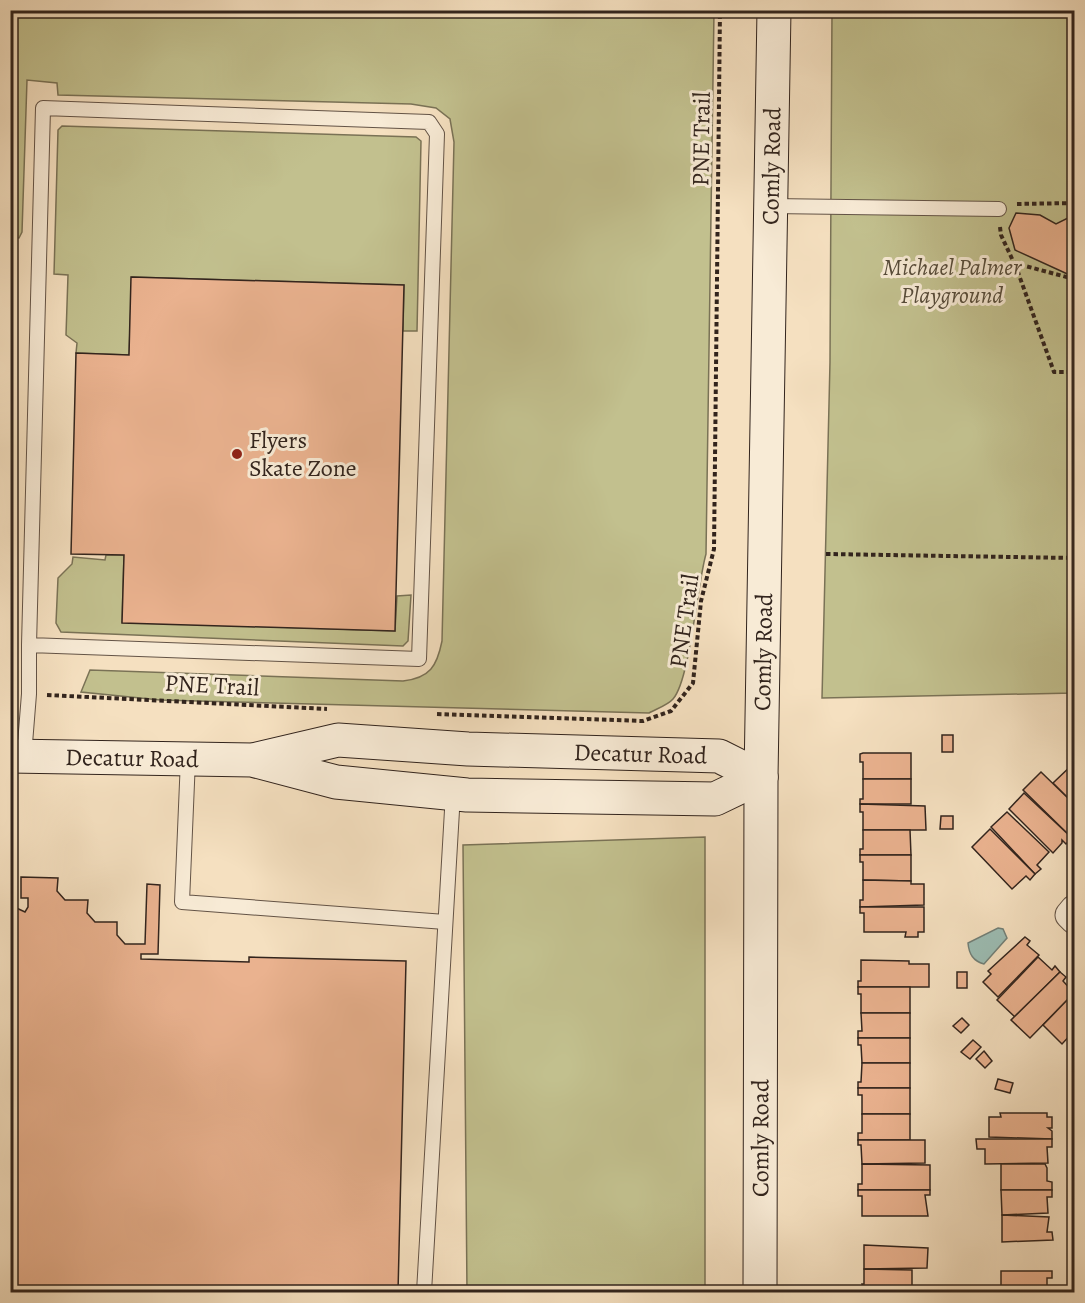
<svg xmlns="http://www.w3.org/2000/svg" width="1085" height="1303" font-family="Alegreya,serif">
<style>
.green{fill:#c2c08e;stroke:#7a7256;stroke-width:1.5}
.water{fill:#9cbdb4;stroke:#728078;stroke-width:1.5}
.building{fill:#eab28f;stroke:#32241d;stroke-width:1.5}
.lines{fill:none;stroke-linecap:round;stroke-linejoin:round}
.lane-casing{stroke:#635346;stroke-width:16}
.street-casing{stroke:#635346;stroke-width:29}
.secondary-casing{stroke:#32241d;stroke-width:35}
.path{stroke:#32241d;stroke-width:4;stroke-dasharray:4.5 3;stroke-linecap:butt}
.lane{stroke:#f8ebd6;stroke-width:14}
.street{stroke:#f8ebd6;stroke-width:27}
.secondary{stroke:#f8ebd6;stroke-width:33}
.poi-dot{fill:#8f2418;stroke:#f8ebd6;stroke-width:2}
.labels{text-anchor:middle;stroke-width:6;stroke-linejoin:round;paint-order:stroke}
.street-label{font-size:24px;fill:#32241d;stroke:#f8ebd6}
.park-label{font-size:24px;font-style:italic;fill:#564b39;stroke:#f8ebd6}
.poi-label{font-size:24px;fill:#32241d;stroke:#f8ebd6;text-anchor:start}
</style>
<rect width="100%" height="100%" fill="#f5e0c0"/>
<filter id="stains"><feTurbulence type="fractalNoise" baseFrequency=".00333" numOctaves="4"/><feColorMatrix values="0 0 0 0 .2 0 0 0 0 .09 0 0 0 0 .02 0 0 0 .5 -.17"/></filter>
<radialGradient id="worn" r=".72"><stop offset=".6" stop-color="#630" stop-opacity="0"/><stop offset="1" stop-color="#630" stop-opacity=".3"/></radialGradient>
<g class="green">
<path d="M 11,10 L 714,11 L 706,554 C 697,585 690,680 673,699 C 668,705 656,709 649,713 L 160,700 L 81,692 L 90,670 L 403,681 C 430,678 437,666 442,641 L 454,142 L 450,119 L 436,108 L 411,104 L 58,95 L 57,83 L 27,80 L 22,232 L 19,238 L 11,237 Z"/>
<path d="M 832,11 L 1074,11 L 1074,693 L 822,698 L 830,362 Z"/>
<path d="M 62,126 L 416,137 L 421,141 L 417,331 L 403,331 L 404,285 L 132,277 L 129,355 L 76,353 L 77,343 L 66,335 L 68,275 L 54,274 L 58,130 Z"/>
<path d="M 106,555 L 124,555 L 122,622 L 395,631 L 397,596 L 411,595 L 408,641 L 403,646 L 61,632 L 56,623 L 58,578 L 72,564 L 73,557 L 105,560 Z"/>
<path d="M 705,837 L 705,1292 L 467,1292 L 463,845 Z"/>
</g>
<path class="water" d="M 998,928 L 1003,929 L 1007,938 L 984,964 C 973,961 969,954 968,943 Z"/>
<g class="building">
<path d="M 1016,213 L 1040,215 L 1056,224 L 1074,215 L 1074,277 L 1015,250 L 1009,228 Z"/>
<path d="M 131,277 L 404,285 L 395,631 L 122,623 L 124,555 L 71,554 L 76,353 L 129,355 Z"/>
<rect x="942" y="735" width="11" height="17"/>
<path d="M 863,753 L 911,753 L 911,779 L 863,779 L 863,762 L 860,762 L 860,754 Z"/>
<path d="M 1072,765 L 1074,768 L 1074,804 L 1053,783 Z"/>
<path d="M 1041,772 L 1074,804 L 1074,835 L 1072,838 L 1023,790 Z"/>
<path d="M 863,779 L 911,779 L 911,804 L 860,804 L 860,799 L 863,799 Z"/>
<path d="M 1024,793 L 1072,838 L 1066,844 L 1062,840 L 1062,843 L 1053,853 L 1009,809 Z"/>
<path d="M 860,804 L 925,806 L 926,830 L 863,830 L 863,812 L 860,812 Z"/>
<path d="M 1007,812 L 1049,852 L 1037,865 L 1041,869 L 1035,874 L 991,827 Z"/>
<path d="M 941,816 L 953,816 L 953,829 L 940,829 Z"/>
<path d="M 990,829 L 1035,874 L 1030,880 L 1026,876 L 1012,889 L 972,847 Z"/>
<path d="M 863,830 L 910,830 L 911,855 L 860,855 L 860,849 L 863,849 Z"/>
<path d="M 860,855 L 911,855 L 911,881 L 863,880 L 863,862 L 860,862 Z"/>
<path d="M 21,877 L 58,878 L 57,891 L 65,900 L 88,900 L 87,913 L 95,922 L 117,922 L 117,935 L 125,944 L 145,944 L 147,884 L 160,885 L 158,954 L 141,954 L 141,959 L 249,962 L 249,957 L 406,961 L 398,1292 L 10,1292 L 10,905 L 25,912 L 28,907 L 28,898 L 21,898 Z"/>
<path d="M 863,880 L 911,881 L 911,884 L 924,884 L 924,905 L 860,907 L 860,900 L 863,900 Z"/>
<path d="M 860,907 L 924,907 L 924,932 L 918,932 L 918,937 L 905,937 L 906,932 L 864,932 L 864,913 L 860,913 Z"/>
<path d="M 1025,937 L 1030,941 L 1027,945 L 1039,955 L 998,997 L 983,982 L 991,974 L 988,971 Z"/>
<path d="M 1038,957 L 1052,970 L 1055,966 L 1060,972 L 1015,1017 L 997,1000 Z"/>
<path d="M 861,960 L 909,961 L 909,964 L 929,964 L 929,987 L 858,987 L 858,981 L 861,981 Z"/>
<rect x="957" y="972" width="10" height="16"/>
<path d="M 1060,972 L 1066,977 L 1063,981 L 1074,993 L 1030,1038 L 1011,1020 Z"/>
<path d="M 858,987 L 910,987 L 910,1013 L 861,1013 L 861,994 L 858,994 Z"/>
<path d="M 1074,993 L 1074,1031 L 1062,1044 L 1043,1025 Z"/>
<path d="M 861,1013 L 910,1013 L 910,1038 L 858,1038 L 858,1031 L 862,1031 Z"/>
<path d="M 962,1018 L 969,1025 L 961,1033 L 953,1026 Z"/>
<path d="M 858,1038 L 910,1038 L 910,1063 L 862,1063 L 861,1045 L 858,1045 Z"/>
<path d="M 973,1040 L 981,1047 L 970,1059 L 961,1052 Z"/>
<path d="M 984,1051 L 992,1061 L 985,1068 L 976,1059 Z"/>
<path d="M 862,1063 L 910,1063 L 910,1088 L 858,1088 L 858,1082 L 861,1082 Z"/>
<path d="M 998,1079 L 1013,1083 L 1010,1093 L 995,1089 Z"/>
<path d="M 858,1088 L 910,1088 L 910,1114 L 862,1114 L 862,1095 L 858,1095 Z"/>
<path d="M 1000,1113 L 1047,1113 L 1047,1117 L 1052,1117 L 1052,1128 L 1048,1128 L 1052,1131 L 1052,1139 L 989,1137 L 989,1117 L 1001,1117 Z"/>
<path d="M 862,1114 L 910,1114 L 910,1140 L 858,1140 L 858,1133 L 862,1133 Z"/>
<path d="M 976,1139 L 1052,1139 L 1052,1147 L 1047,1147 L 1048,1163 L 985,1164 L 985,1149 L 977,1149 Z"/>
<path d="M 858,1140 L 925,1140 L 925,1163 L 862,1164 L 861,1145 L 858,1145 Z"/>
<path d="M 862,1164 L 930,1165 L 930,1190 L 858,1190 L 858,1184 L 862,1184 Z"/>
<path d="M 1001,1164 L 1045,1164 L 1047,1168 L 1047,1181 L 1052,1182 L 1052,1190 L 1001,1190 Z"/>
<path d="M 858,1190 L 930,1190 L 930,1195 L 925,1195 L 928,1216 L 862,1216 L 862,1196 L 858,1196 Z"/>
<path d="M 1001,1190 L 1052,1190 L 1052,1197 L 1047,1197 L 1048,1213 L 1002,1215 Z"/>
<path d="M 1002,1215 L 1049,1217 L 1047,1232 L 1052,1232 L 1053,1240 L 1002,1242 Z"/>
<path d="M 864,1245 L 928,1248 L 927,1268 L 864,1269 Z"/>
<path d="M 864,1269 L 912,1270 L 912,1292 L 864,1292 L 862,1284 L 864,1284 Z"/>
<path d="M 1001,1271 L 1052,1271 L 1052,1278 L 1047,1278 L 1047,1292 L 1001,1292 Z"/>
</g>
<g class="lines">
<defs>
<g id="lane">
<path d="M 771,206 L 999,209"/>
<path d="M 24,756 L 29,694 L 29,645 L 43,108 L 429,122 L 437,134 L 419,659 L 29,645"/>
<path d="M 188,759 L 182,902 L 445,922"/>
<path d="M 424,1292 L 453,793"/>
</g>
<path id="street" d="M 1074,909 L 1069,915 L 1074,920"/>
<g id="secondary">
<path id="s1" d="M 10,756 L 252,760 L 336,782 L 467,795 L 715,799 L 761,777"/>
<path id="s2" d="M 257,759 L 338,740 L 468,749 L 719,756 L 761,777"/>
<path id="s3" d="M 760,1292 L 761,777 L 774,10"/>
</g>
</defs>
<use href="#lane" class="lane-casing"/>
<use href="#street" class="street-casing"/>
<use href="#secondary" class="secondary-casing"/>
<g class="path">
<path d="M 1017,204 L 1074,203"/>
<path d="M 1000,227 L 1001,235 L 1014,263 L 1074,279"/>
<path d="M 1015,264 L 1054,372 L 1074,372"/>
<path d="M 826,554 L 1074,558"/>
<path d="M 47,695 L 327,709"/>
<path d="M 437,714 L 643,721 L 671,711 L 693,683 L 701,601 L 714,549 L 720,10"/>
</g>
<use href="#lane" class="lane"/>
<use href="#street" class="street"/>
<use href="#secondary" class="secondary"/>
</g>
<circle class="poi-dot" cx="237" cy="454" r="6"/>
<g class="labels">
<g class="street-label">
<text transform="translate(701 139) rotate(-89)" y="8">PNE Trail</text>
<text dy="8" stroke="none"><textPath href="#s3" startOffset="1126">Comly Road</textPath></text>
<text transform="translate(684 621) rotate(-82)" y="8">PNE Trail</text>
<text dy="8" stroke="none"><textPath href="#s3" startOffset="640">Comly Road</textPath></text>
<text transform="translate(212 685) rotate(3)" y="8">PNE Trail</text>
<text dy="8" stroke="none"><textPath href="#s2" startOffset="386">Decatur Road</textPath></text>
<text dy="8" stroke="none"><textPath href="#s1" startOffset="122">Decatur Road</textPath></text>
<text dy="8" stroke="none"><textPath href="#s3" startOffset="154">Comly Road</textPath></text>
</g>
<g class="park-label">
<text x="952" y="275">Michael Palmer<tspan x="952" dy="28">Playground</tspan></text>
</g>
<g class="poi-label">
<text x="249" y="448">Flyers<tspan x="249" dy="28">Skate Zone</tspan></text>
</g>
</g>
<rect width="1085" height="1303" fill="none" stroke="#f5e0c0" stroke-width="36"/>
<rect x="12" y="12" width="1061" height="1279" fill="none" stroke="#32241d" stroke-width="3"/>
<rect x="18" y="18" width="1049" height="1267" fill="none" stroke="#32241d" stroke-width="1.5"/>
<rect width="100%" height="100%" filter="url(#stains)"/>
<rect width="100%" height="100%" fill="url(#worn)"/>
</svg>
